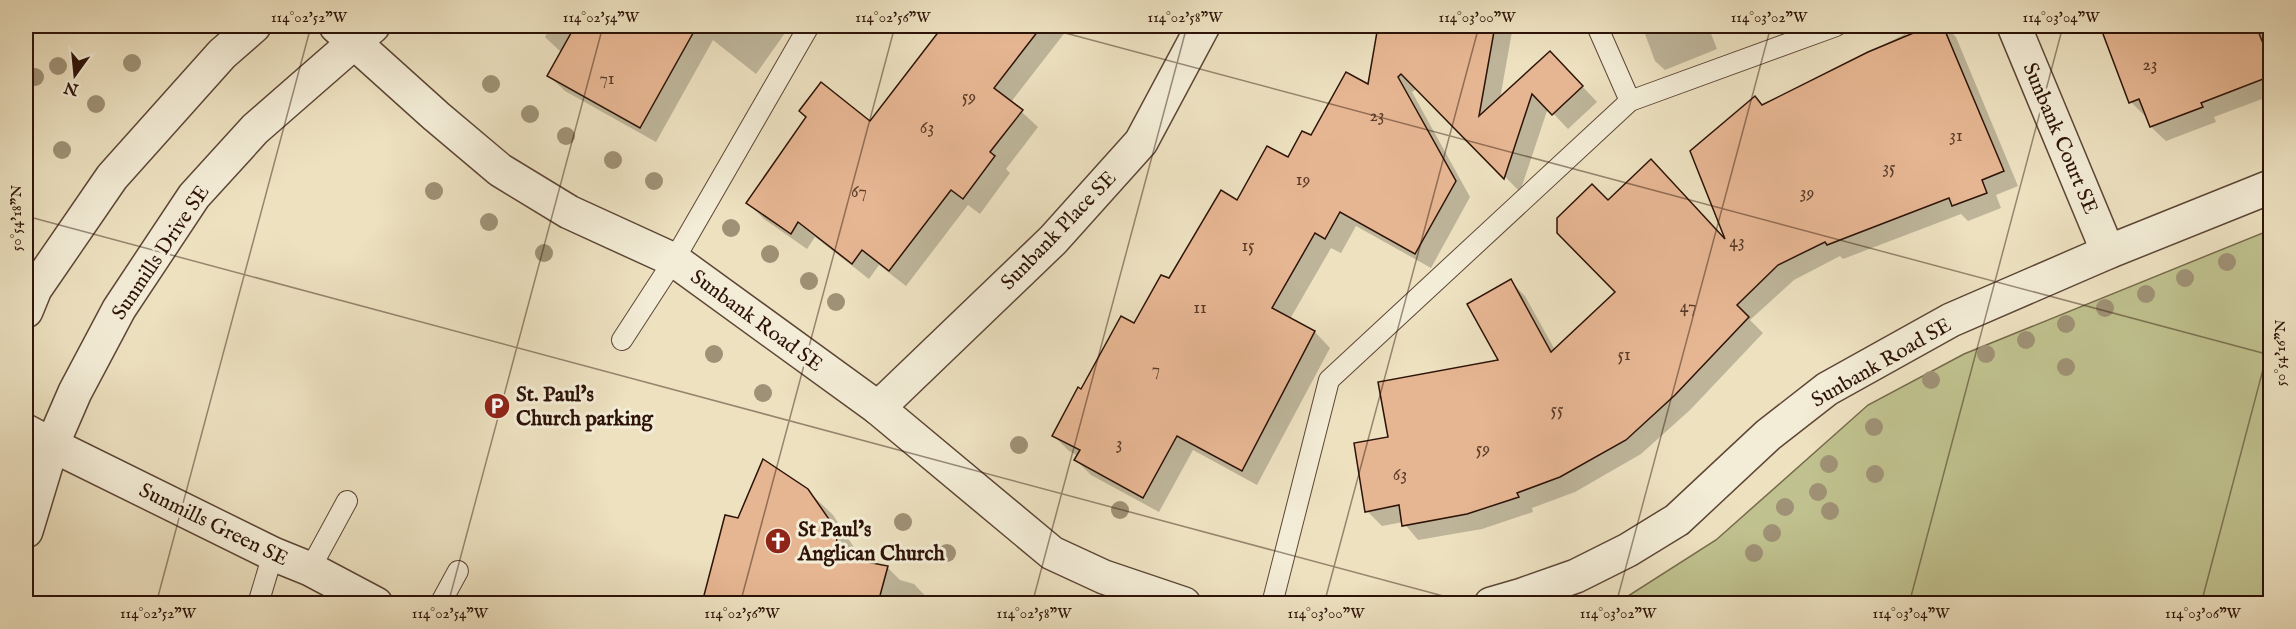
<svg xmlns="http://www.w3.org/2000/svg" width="2296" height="629" font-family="'IM FELL English',serif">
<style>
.green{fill:#bfc18e;stroke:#766a4b;stroke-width:1.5}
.shadow{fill:#0003}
.building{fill:#e6b692;stroke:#2d1308;stroke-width:1.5}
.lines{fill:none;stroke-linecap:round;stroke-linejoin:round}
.service-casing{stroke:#5d4636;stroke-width:22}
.minor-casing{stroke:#5d4636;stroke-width:36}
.tertiary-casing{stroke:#5d4636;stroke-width:36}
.service{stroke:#f3ecd6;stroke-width:20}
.minor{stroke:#f3ecd6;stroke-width:33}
.tertiary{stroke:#f3ecd6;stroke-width:33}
.tree{fill:#9f9175}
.ticks{fill:none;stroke:#2d1308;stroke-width:1.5;stroke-opacity:0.45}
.labels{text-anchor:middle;stroke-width:6;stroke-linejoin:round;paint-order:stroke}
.number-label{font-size:18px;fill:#5b3c2a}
.street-label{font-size:21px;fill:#2d1308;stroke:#f3ecd6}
.poi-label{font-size:21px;font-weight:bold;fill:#2d1308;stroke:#f3ecd6;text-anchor:start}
.neatline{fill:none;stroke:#2d1308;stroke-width:2}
.ticks-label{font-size:15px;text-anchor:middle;fill:#2d1308}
</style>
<rect width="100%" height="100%" fill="#ede1c0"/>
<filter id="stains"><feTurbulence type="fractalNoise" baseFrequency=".00333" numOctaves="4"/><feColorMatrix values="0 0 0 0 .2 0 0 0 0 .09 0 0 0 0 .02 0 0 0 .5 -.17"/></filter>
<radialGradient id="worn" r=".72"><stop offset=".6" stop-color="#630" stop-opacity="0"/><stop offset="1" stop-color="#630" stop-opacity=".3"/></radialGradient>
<path class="green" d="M 2270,230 L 2270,603 L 1617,603 L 1716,540 L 1868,405 L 1964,354 Z"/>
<g class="shadow">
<path d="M 26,26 L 33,26 L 26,40 Z"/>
<path d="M 82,26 L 92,26 L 90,30 Z"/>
<path d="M 551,26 L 790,26 L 756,74 L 713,40 L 656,142 L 565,91 L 549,76 L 562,53 L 545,37 Z"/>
<path d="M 945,26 L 1070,26 L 1011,102 L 1038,127 L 1006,169 L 1010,173 L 980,214 L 968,205 L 906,286 L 879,265 L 869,279 L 815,237 L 807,249 L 764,219 L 748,203 L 870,123 Z"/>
<path d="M 1380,26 L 1513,26 L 1500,99 L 1565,68 L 1597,102 L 1568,129 L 1548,108 L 1520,192 L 1418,88 L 1412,92 L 1470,197 L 1431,268 L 1356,226 L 1341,253 L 1331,248 L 1290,319 L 1315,332 L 1330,348 L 1257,485 L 1193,450 L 1159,512 L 1091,475 L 1076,460 L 1078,456 L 1069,451 L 1054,436 L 1082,391 L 1169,280 L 1238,202 L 1288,159 L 1369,87 Z"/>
<path d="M 1642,26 L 1708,26 L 1717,49 L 1665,70 L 1655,61 Z"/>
<path d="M 1934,26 L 1944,26 L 1956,37 L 2018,186 L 1996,195 L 2001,208 L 1968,221 L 1961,214 L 1843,259 L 1840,256 L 1794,280 L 1750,320 L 1763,333 L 1690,410 L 1641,454 L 1575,492 L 1532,508 L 1533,512 L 1482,529 L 1418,540 L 1403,522 L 1382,526 L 1367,511 L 1389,438 L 1500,361 L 1510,281 L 1525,296 L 1555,350 L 1618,292 L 1608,202 L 1728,243 L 1763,107 L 1905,34 L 1908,36 Z"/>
<path d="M 2115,26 L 2270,26 L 2270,96 L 2214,117 L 2216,122 L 2166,141 L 2151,127 L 2147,115 L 2145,116 L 2131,102 L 2103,30 Z"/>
<path d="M 807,490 L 833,515 L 857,552 L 860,562 L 887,567 L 900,580 L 914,584 L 933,604 L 704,604 L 726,517 L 738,520 Z"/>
</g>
<g class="building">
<path d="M 575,26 L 697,26 L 640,128 L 547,76 Z"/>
<path d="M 943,26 L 1042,26 L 994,88 L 1023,110 L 990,152 L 995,156 L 963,199 L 951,190 L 889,271 L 862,250 L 852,264 L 798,222 L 791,234 L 746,203 L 806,117 L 799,111 L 821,82 L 870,121 Z"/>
<path d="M 1378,26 L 1495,26 L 1479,116 L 1550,51 L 1583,86 L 1552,115 L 1532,94 L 1504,179 L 1401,74 L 1398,77 L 1456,181 L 1415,254 L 1340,212 L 1325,239 L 1315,233 L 1272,308 L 1315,331 L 1242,471 L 1177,436 L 1143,498 L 1074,460 L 1080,450 L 1052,436 L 1078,387 L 1081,389 L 1121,316 L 1134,323 L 1161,275 L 1169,278 L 1221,190 L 1237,200 L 1267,146 L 1288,157 L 1302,131 L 1311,135 L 1346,72 L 1368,84 Z"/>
<path d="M 1930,26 L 1943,26 L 2004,171 L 1982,180 L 1987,193 L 1952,206 L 1949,198 L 1827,245 L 1825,242 L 1778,265 L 1737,305 L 1749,317 L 1675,395 L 1626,440 L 1560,477 L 1517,493 L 1519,497 L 1467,514 L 1402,526 L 1399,505 L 1365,512 L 1354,443 L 1388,437 L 1378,382 L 1498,360 L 1467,304 L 1511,279 L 1551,352 L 1615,292 L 1557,233 L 1557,218 L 1592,184 L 1608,200 L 1651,159 L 1725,239 L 1690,151 L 1755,96 L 1762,105 L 1868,52 Z"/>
<path d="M 2100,26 L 2256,26 L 2271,63 L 2271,76 L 2201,103 L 2203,107 L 2150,127 L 2139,99 L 2129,103 Z"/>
<path d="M 763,459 L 808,489 L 833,525 L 841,557 L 888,566 L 878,603 L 702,603 L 725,515 L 738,518 Z"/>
</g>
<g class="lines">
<defs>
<g id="service">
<path d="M 1597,26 L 1630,101"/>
<path d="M 622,340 L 674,260 L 809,26"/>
<path d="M 310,569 L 347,501"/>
<path d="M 258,604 L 273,554"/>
<path d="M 440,604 L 458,571"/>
<path d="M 1272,604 L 1329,380 L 1630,101 L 1836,26"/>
</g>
<g id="minor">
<path d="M 336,26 L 436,116 L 500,170 L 569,212 L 674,260 L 878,408 L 1052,553 L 1104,577 L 1184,604"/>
<path d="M 2014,26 L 2108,252"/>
<path d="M 878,408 L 1053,240 L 1141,142 L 1203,26"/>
<path d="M 52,445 L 273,554 L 310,569 L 376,604"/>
<path d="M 1491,604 L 1522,595 L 1576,576 L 1628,550 L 1677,520 L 1768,435 L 1827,389 L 1951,320 L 2108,252 L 2270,187"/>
</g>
<g id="tertiary">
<path d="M 26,311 L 35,289 L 112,177 L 222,54 L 254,26"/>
<path d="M 26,431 L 52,445"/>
<path d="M 26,531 L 52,445 L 75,392 L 119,309 L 194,196 L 255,129 L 373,26"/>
</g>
</defs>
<use href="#service" class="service-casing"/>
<use href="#minor" class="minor-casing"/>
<use href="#tertiary" class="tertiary-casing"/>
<use href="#service" class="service"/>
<use href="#minor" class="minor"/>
<use href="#tertiary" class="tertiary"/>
</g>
<g class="tree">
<circle cx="132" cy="63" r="9"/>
<circle cx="58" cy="66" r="9"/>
<circle cx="35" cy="77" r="9"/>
<circle cx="491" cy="84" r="9"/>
<circle cx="96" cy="104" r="9"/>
<circle cx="530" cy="114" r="9"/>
<circle cx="566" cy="136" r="9"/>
<circle cx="62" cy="150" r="9"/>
<circle cx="613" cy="160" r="9"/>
<circle cx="654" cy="181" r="9"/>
<circle cx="434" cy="191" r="9"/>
<circle cx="489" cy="222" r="9"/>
<circle cx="731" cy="228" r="9"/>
<circle cx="544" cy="253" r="9"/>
<circle cx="770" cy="254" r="9"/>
<circle cx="2227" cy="262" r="9"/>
<circle cx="2185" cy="278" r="9"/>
<circle cx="809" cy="281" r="9"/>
<circle cx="2146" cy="294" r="9"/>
<circle cx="836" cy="302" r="9"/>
<circle cx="2105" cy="308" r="9"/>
<circle cx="2066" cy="324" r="9"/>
<circle cx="2026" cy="340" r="9"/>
<circle cx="714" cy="354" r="9"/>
<circle cx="1986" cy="354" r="9"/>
<circle cx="2066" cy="367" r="9"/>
<circle cx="1931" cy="380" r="9"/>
<circle cx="763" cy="393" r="9"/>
<circle cx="1874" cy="427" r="9"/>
<circle cx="1019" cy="445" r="9"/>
<circle cx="1829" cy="464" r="9"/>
<circle cx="1875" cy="474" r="9"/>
<circle cx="1818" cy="492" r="9"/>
<circle cx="1785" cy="507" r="9"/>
<circle cx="1120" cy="510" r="9"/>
<circle cx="1830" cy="511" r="9"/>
<circle cx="903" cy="522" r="9"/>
<circle cx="1772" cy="533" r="9"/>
<circle cx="947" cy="553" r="9"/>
<circle cx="1754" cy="553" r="9"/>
</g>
<path class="ticks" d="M 1039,26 L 2270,355M 26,216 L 1473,604M 156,604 L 311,26M 448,604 L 603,26M 740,604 L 895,26M 1032,604 L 1187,26M 1324,604 L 1479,26M 1616,604 L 1771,26M 1909,604 L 2063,26M 2201,604 L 2270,343"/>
<defs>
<symbol id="parking-disc" viewBox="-11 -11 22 22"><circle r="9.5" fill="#8f2418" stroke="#f3ecd6"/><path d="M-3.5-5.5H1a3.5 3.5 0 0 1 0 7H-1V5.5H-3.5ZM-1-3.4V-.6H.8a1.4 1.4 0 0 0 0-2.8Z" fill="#fff"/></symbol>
<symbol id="church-disc" viewBox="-11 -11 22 22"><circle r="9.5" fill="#8f2418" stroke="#f3ecd6"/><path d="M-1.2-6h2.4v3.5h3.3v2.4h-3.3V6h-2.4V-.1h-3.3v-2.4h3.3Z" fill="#fff"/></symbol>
</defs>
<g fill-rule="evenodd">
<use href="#parking-disc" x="482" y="391" width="30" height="30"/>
<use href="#church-disc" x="763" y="526" width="30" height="30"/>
</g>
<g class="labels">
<g class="number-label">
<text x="2150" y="70">23</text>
<text x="607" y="84">71</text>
<text x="969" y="102">59</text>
<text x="1377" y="121">23</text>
<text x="927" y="133">63</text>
<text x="1956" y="141">31</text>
<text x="1889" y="173">35</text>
<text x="1303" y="185">19</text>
<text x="859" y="197">67</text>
<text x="1807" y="198">39</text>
<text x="1737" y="247">43</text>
<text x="1248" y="251">15</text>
<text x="1688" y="312">47</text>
<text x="1200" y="313">11</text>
<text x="1624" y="360">51</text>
<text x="1156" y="375">7</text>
<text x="1557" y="415">55</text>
<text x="1119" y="449">3</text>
<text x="1483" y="454">59</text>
<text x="1400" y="480">63</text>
</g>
<g class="street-label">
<text transform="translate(2061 138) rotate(67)" y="7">Sunbank Court SE</text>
<text transform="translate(1058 230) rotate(-46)" y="7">Sunbank Place SE</text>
<text transform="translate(160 252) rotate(-56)" y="7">Sunmills Drive SE</text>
<text transform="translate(757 320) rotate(36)" y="7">Sunbank Road SE</text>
<text transform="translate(1881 362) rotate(-30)" y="7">Sunbank Road SE</text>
<text transform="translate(214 524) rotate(26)" y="7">Sunmills Green SE</text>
</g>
<g class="poi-label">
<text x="516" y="401">St. Paul's<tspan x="516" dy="24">Church parking</tspan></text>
<text x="798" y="536">St Paul's<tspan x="798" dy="24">Anglican Church</tspan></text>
</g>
</g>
<rect width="2296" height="629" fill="none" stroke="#ede1c0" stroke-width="66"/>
<g transform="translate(75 75) rotate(195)" stroke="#f3ecd6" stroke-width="4.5" paint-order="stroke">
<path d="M0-4.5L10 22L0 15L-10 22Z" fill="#2d1308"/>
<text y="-9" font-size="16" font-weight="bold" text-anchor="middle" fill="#2d1308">N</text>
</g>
<rect x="33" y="33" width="2230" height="563" class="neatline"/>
<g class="ticks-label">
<text x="309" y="22">114°02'52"W</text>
<text x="601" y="22">114°02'54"W</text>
<text x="893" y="22">114°02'56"W</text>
<text x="1185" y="22">114°02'58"W</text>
<text x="1477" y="22">114°03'00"W</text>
<text x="1769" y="22">114°03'02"W</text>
<text x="2061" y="22">114°03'04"W</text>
<text transform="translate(16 218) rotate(-90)" y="5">50°54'18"N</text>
<text transform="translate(2280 353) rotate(-90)" y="5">50°54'16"N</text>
<text x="158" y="618">114°02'52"W</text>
<text x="450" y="618">114°02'54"W</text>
<text x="742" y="618">114°02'56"W</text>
<text x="1034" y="618">114°02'58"W</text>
<text x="1326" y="618">114°03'00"W</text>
<text x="1618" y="618">114°03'02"W</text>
<text x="1911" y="618">114°03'04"W</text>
<text x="2203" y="618">114°03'06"W</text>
</g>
<rect width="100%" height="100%" filter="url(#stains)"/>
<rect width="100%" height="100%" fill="url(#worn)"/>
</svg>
